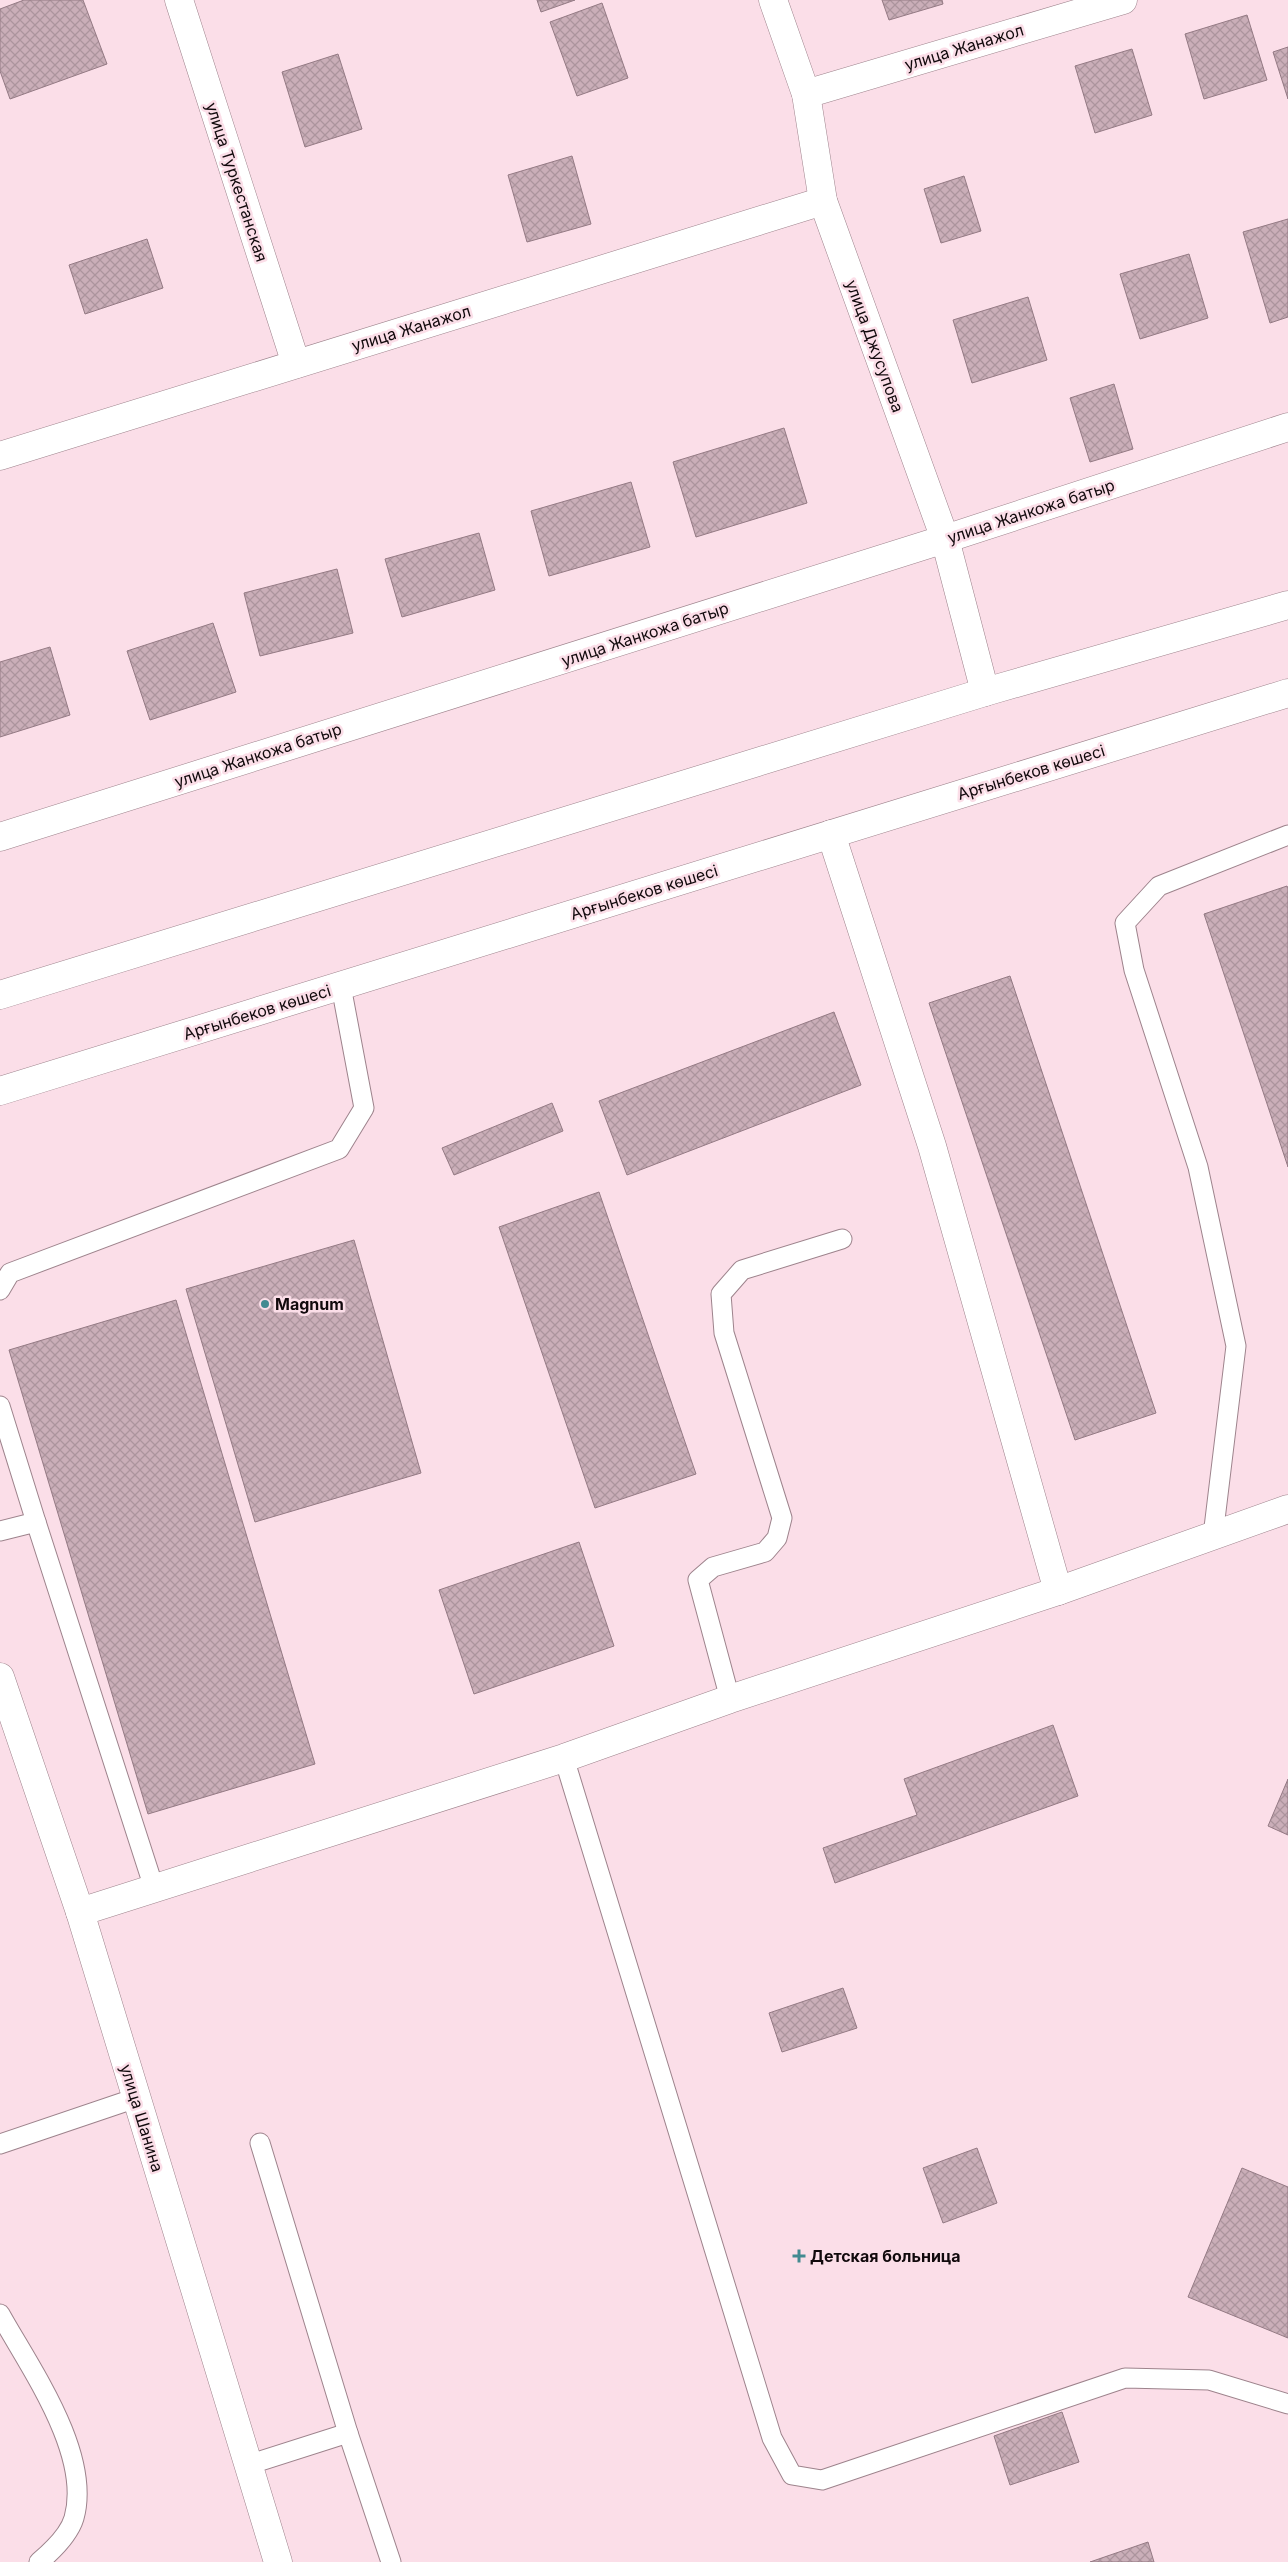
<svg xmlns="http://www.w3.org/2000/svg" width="1288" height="2562" font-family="Inter,sans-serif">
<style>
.building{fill:url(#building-cross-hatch);stroke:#947a84}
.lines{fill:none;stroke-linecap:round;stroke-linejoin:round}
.service-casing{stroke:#9d838c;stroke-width:21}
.minor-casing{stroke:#9d838c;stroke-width:29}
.primary-casing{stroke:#9d838c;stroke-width:29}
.service{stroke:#fff;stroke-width:19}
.minor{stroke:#fff;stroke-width:28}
.primary{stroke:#fff;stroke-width:28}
.poi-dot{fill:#438a91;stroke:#fbdee8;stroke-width:2}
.labels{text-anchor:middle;stroke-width:5;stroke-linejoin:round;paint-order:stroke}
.street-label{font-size:16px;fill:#11090c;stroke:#fbdee8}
.poi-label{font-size:16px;font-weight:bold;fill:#11090c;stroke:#fbdee8;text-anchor:start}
</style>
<defs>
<pattern id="building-cross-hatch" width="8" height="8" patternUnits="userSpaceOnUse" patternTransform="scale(1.25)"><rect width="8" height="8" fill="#caaeb8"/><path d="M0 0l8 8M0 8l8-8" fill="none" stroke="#ac949d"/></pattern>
</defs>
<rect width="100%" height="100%" fill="#fbdee8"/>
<g class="building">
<path d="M 24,0 L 83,0 L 107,64 L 10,99 L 0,71 L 0,9 Z"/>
<path d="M 537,0 L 575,0 L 541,12 Z"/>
<path d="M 882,0 L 942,0 L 943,4 L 889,20 Z"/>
<path d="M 602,3 L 628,78 L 577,96 L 550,22 Z"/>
<path d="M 1247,15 L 1267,80 L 1204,99 L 1185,34 Z"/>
<path d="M 1288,47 L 1288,99 L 1273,52 Z"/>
<path d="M 1132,49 L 1152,115 L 1095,133 L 1075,66 Z"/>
<path d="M 338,54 L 362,129 L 305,147 L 282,72 Z"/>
<path d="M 572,156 L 591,224 L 527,242 L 508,175 Z"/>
<path d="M 964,176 L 981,231 L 941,243 L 924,189 Z"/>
<path d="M 1288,219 L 1288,317 L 1270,323 L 1243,232 Z"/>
<path d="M 147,239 L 163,288 L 85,314 L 69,265 Z"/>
<path d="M 1189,254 L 1208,318 L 1140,339 L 1120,274 Z"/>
<path d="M 1028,297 L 1047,360 L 972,383 L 953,320 Z"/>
<path d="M 1114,384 L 1133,449 L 1090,462 L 1070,398 Z"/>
<path d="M 784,428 L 807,503 L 696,537 L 673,462 Z"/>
<path d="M 631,482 L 650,547 L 549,576 L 531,511 Z"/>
<path d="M 479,533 L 495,590 L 402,617 L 385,559 Z"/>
<path d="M 337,569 L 353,633 L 260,656 L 244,593 Z"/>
<path d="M 213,623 L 236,692 L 150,720 L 127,651 Z"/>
<path d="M 50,647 L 70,715 L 0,737 L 0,662 Z"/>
<path d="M 1287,886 L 1288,888 L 1288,1167 L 1204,914 Z"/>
<path d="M 1010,976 L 1156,1413 L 1075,1440 L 929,1003 Z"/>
<path d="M 834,1012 L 861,1085 L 627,1175 L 599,1101 Z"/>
<path d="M 552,1103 L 563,1131 L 454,1175 L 442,1148 Z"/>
<path d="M 599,1192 L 696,1474 L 595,1508 L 499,1227 Z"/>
<path d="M 354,1240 L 421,1473 L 255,1522 L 186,1289 Z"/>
<path d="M 176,1300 L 315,1764 L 148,1814 L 9,1350 Z"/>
<path d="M 579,1542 L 614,1646 L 474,1694 L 439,1590 Z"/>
<path d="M 1053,1725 L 1078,1796 L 835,1883 L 823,1848 L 917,1815 L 904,1779 Z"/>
<path d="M 1288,1779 L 1288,1835 L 1268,1826 Z"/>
<path d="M 843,1988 L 857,2028 L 782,2052 L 769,2013 Z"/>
<path d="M 977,2148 L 997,2203 L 943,2223 L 923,2168 Z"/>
<path d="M 1242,2168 L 1288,2187 L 1288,2338 L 1188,2297 Z"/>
<path d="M 1062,2412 L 1079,2462 L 1010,2485 L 994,2436 Z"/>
<path d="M 1148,2542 L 1154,2562 L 1090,2562 Z"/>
</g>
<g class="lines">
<defs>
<g id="service">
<path d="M 0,1290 L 10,1273 L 339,1149 L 364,1108 L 341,986"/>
<path d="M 0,1406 L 36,1522 L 0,1531"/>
<path d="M 36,1522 L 154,1888"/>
<path d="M 1213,1536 L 1236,1346 L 1198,1167 L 1134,970 L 1125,923 L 1159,886 L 1288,835"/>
<path d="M 730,1699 L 698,1580 L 713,1567 L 765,1552 L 777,1538 L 782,1518 L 724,1333 L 721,1294 L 742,1270 L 842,1239"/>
<path d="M 564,1758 L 772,2438 L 792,2475 L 822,2480 L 1125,2378 L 1209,2380 L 1288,2404"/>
<path d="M 260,2143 L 348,2433 L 391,2562"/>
<path d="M 0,2144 L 136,2098"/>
<path d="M 0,2314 C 30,2368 92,2454 74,2518 C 69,2535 52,2551 39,2562"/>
<path d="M 248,2465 L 348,2433"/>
</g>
<g id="minor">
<path d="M 179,0 L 296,364"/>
<path d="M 773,0 L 806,94 L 823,201 L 945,539 L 985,692"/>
<path d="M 806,94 L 1123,0"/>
<path d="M 0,456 L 823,201"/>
<path d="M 831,834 L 932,1146 L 1058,1591"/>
<path d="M 0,837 L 945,539 L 1288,427"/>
<path d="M 0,1677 L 80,1912 L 278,2562"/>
<path d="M 80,1912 L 564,1758 L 730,1699 L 1058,1591 L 1288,1509"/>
</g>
<g id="primary">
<path d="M 0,995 L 985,692 L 1288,605"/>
<path d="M 0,1091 L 1288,693"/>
</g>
</defs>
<use href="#service" class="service-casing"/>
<use href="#minor" class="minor-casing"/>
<use href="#primary" class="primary-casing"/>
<use href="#service" class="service"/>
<use href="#minor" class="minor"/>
<use href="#primary" class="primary"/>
</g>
<g class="poi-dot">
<circle cx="265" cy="1304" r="5"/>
<path d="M796.5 2248.5h5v5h5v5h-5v5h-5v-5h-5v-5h5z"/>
</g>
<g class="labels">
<g class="street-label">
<text transform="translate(964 47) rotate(-17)" y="6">улица Жанажол</text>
<text transform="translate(237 182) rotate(72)" y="6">улица Туркестанская</text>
<text transform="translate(411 328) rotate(-17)" y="6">улица Жанажол</text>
<text transform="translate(875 346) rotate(70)" y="6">улица Джусупова</text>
<text transform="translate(1031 511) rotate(-18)" y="6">улица Жанкожа батыр</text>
<text transform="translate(645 634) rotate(-18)" y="6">улица Жанкожа батыр</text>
<text transform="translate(258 755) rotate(-18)" y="6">улица Жанкожа батыр</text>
<text transform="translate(1031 772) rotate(-17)" y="6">Арғынбеков көшесі</text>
<text transform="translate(644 892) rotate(-17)" y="6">Арғынбеков көшесі</text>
<text transform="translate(257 1012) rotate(-17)" y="6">Арғынбеков көшесі</text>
<text transform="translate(142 2118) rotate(73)" y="6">улица Шанина</text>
</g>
<g class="poi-label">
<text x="275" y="1310">Magnum</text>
<text x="810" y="2262">Детская больница</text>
</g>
</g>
</svg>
